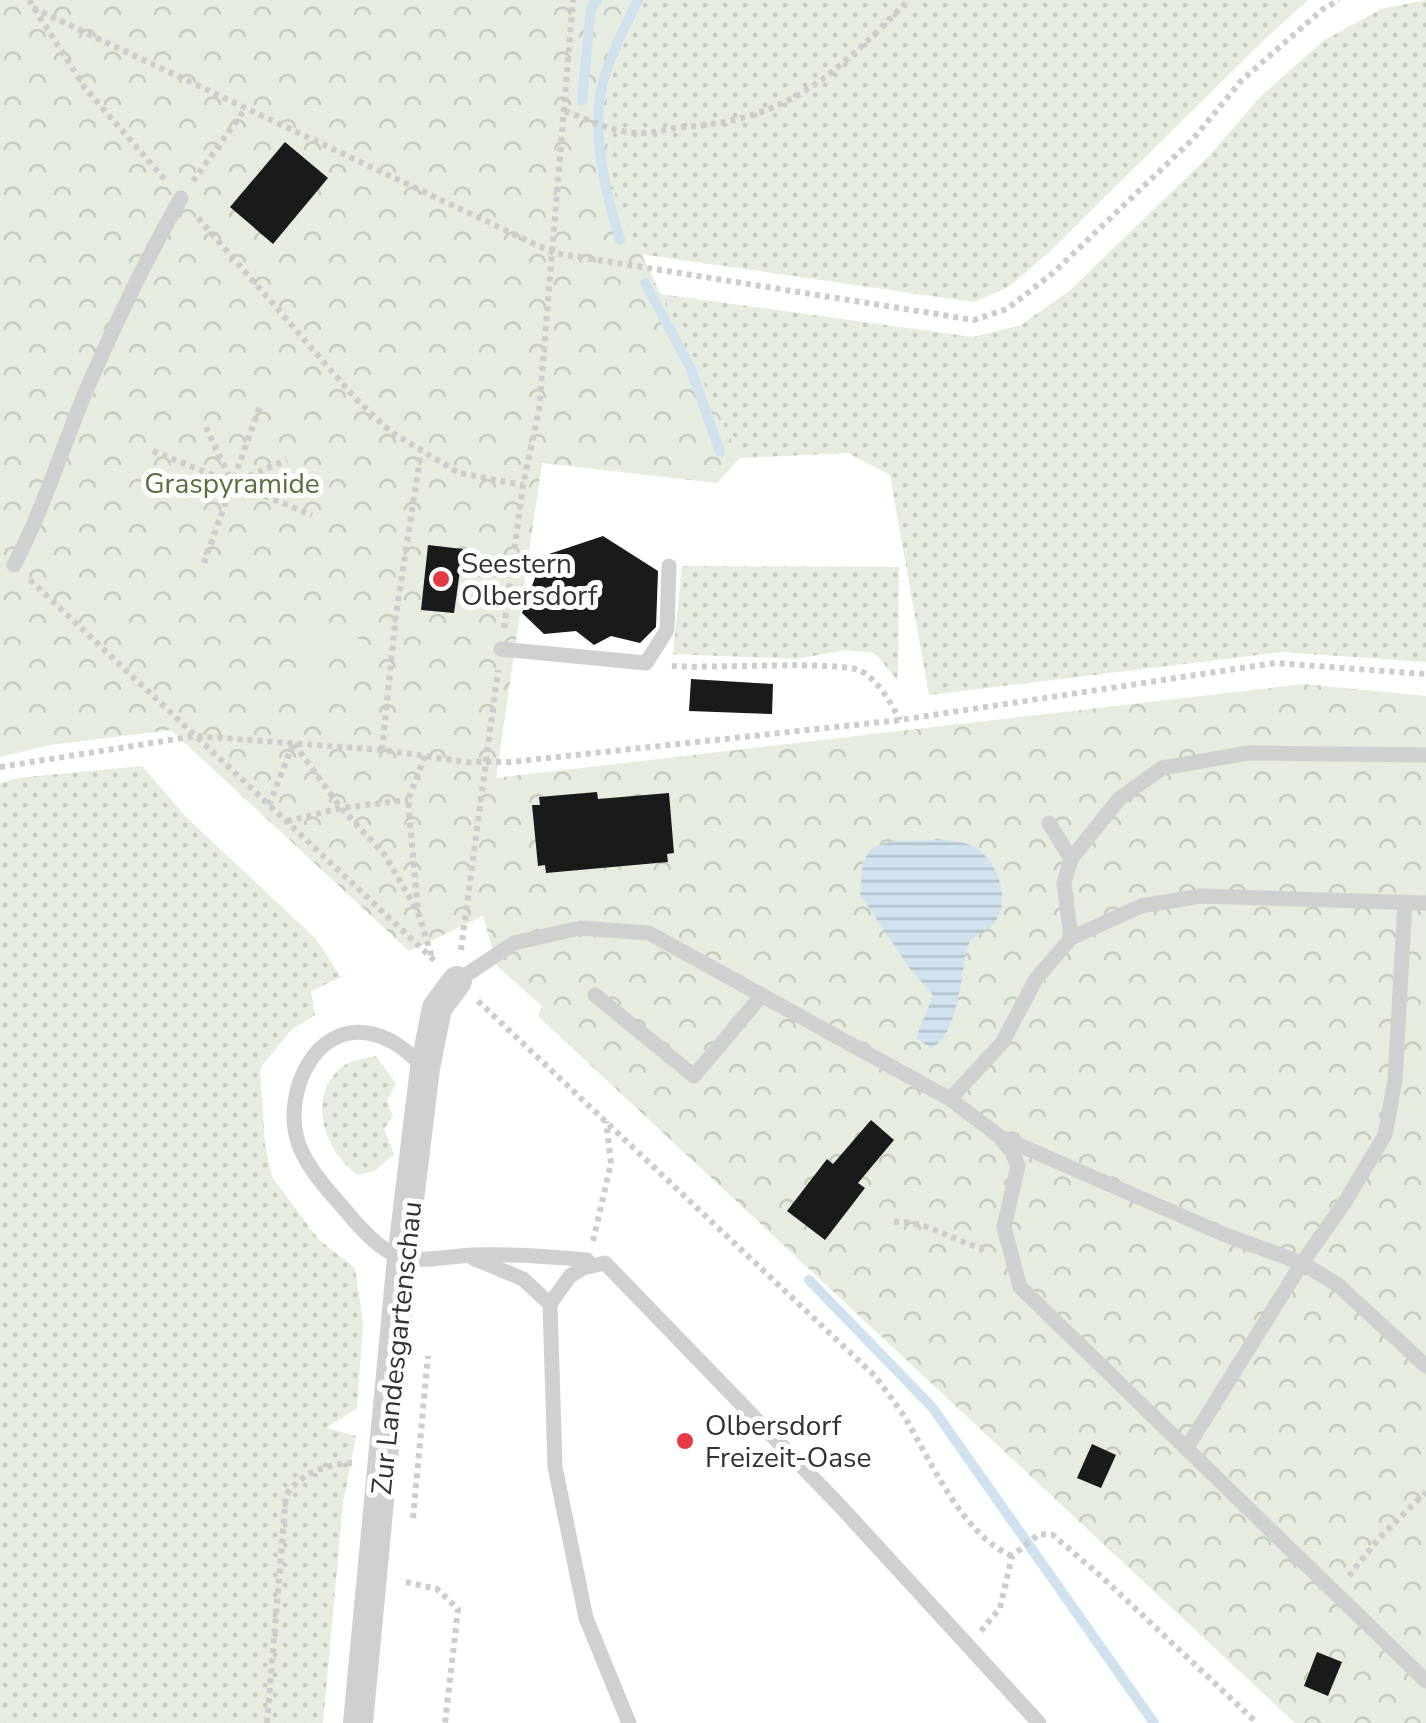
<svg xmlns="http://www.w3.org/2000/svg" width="1426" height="1723" font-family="'Nunito Sans',sans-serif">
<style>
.grass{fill:url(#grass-dots)}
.park{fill:url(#park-crowns)}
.pitch{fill:#e6ecdf}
.water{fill:url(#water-rules)}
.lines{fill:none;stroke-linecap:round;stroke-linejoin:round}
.stream{stroke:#cfe2ee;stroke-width:10}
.building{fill:#1a1a1a}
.path{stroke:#cdcdcd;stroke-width:6;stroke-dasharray:5 5;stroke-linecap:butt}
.service{stroke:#d0d0d0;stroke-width:15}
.minor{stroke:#d0d0d0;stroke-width:30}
.poi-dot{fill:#e63946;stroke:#fff;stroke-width:4}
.labels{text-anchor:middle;stroke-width:10;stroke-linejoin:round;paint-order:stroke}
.park-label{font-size:28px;fill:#56703f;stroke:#fff}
.poi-label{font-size:28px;fill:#333;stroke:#fff;text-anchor:start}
.street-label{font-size:28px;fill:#333;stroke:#fff}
</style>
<defs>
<pattern id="grass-dots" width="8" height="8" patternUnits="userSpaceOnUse" patternTransform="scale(2.5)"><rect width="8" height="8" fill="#e6ecdf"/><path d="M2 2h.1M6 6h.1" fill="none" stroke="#c6cbc0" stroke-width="1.8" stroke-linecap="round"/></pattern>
<pattern id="park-crowns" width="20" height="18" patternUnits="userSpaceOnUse" patternTransform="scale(2.5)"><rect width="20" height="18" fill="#e6ecdf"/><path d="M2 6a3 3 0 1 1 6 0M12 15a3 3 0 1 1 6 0" fill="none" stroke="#c6cbc0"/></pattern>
<pattern id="water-rules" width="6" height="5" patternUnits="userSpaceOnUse" patternTransform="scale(2.5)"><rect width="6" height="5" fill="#cfe2ee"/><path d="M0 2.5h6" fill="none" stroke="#b2c2cd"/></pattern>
</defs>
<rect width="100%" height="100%" fill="#fff"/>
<g class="grass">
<path d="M 645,0 L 1308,0 L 1268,36 L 1046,255 L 1007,288 L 973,302 L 640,254 L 616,203 L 606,133 L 607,90 L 616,60 Z"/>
<path d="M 1426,0 L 1426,662 L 1282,652 L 929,695 L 890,475 L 848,453 L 740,458 L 660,294 L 973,337 L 1021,325 L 1069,291 L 1209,156 L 1260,97 L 1323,41 L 1381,9 Z"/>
<path d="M 682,566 L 899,567 L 898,681 L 875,653 L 845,650 L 796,659 L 673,654 Z"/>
<path d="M 142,766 L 186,817 L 316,939 L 341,977 L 311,991 L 315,1015 L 291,1030 L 260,1068 L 265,1145 L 272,1177 L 319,1240 L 355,1268 L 363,1322 L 357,1408 L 326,1428 L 356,1436 L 343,1503 L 323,1723 L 0,1723 L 0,783 L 17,778 Z"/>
<path d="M 376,1056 L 396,1084 L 387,1100 L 393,1116 L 384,1129 L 394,1154 L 376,1170 L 359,1175 C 324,1153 304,1093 345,1065 C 353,1060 366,1058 376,1056 Z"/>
</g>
<path class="park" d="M 0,0 L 645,0 L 616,60 L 607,90 L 606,133 L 616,202 L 740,458 L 717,483 L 542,463 L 496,778 L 1304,684 L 1426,696 L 1426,1723 L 1295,1723 L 538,1016 L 542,1006 L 497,966 L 483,916 L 409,951 L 171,730 L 50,745 L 0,757 Z"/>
<g class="pitch">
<path d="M 283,628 L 360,639 L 357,661 L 280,650 Z"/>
<path d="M 277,675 L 353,685 L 350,706 L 274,695 Z"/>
</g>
<path class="water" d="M 945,840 C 952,841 961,842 968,844 C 995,854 1014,899 994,923 C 985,934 971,933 967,949 C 961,974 958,1036 931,1048 L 916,1038 L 933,995 L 911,970 L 860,894 L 863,862 L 871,849 L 891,841 Z"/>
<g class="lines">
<g class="stream">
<path d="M 582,101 L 591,8 L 597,0"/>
<path d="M 620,240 C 606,194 591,134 602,86 C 610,56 624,28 638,0"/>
<path d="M 645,283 L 691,369 L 720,452"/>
<path d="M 809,1280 L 932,1407 L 1154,1723"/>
</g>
</g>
<g class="building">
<path d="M 285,142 L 328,178 L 273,244 L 230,207 Z"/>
<path d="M 603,536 L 658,571 L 656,627 L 640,643 L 611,636 L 594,645 L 576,631 L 544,634 L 522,613 L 543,556 Z"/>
<path d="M 428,545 L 463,549 L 454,613 L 421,610 Z"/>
<path d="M 691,679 L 773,684 L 772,714 L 689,711 Z"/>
<path d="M 597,792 L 598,799 L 669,793 L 674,853 L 667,854 L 668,862 L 546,873 L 545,865 L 538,866 L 532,805 L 540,805 L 539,797 Z"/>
<path d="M 871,1120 L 894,1140 L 858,1183 L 865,1188 L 825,1240 L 787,1211 L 827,1159 L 833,1164 Z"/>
<path d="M 1092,1444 L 1116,1455 L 1101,1488 L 1077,1478 Z"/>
<path d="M 1317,1652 L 1342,1662 L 1328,1696 L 1304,1686 Z"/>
</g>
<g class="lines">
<g class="path">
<path d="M 29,0 L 85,88 L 167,182"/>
<path d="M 33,8 L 554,253 L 974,320 L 1007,309 L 1053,273 L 1193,139 L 1242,80 L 1323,9 L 1339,0"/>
<path d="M 565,111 C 591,121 617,134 645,133 C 658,132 670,128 683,127 C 792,120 835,73 909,0"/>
<path d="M 193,181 L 246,108"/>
<path d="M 198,218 L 357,400 L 391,432 L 459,473 L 523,485"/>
<path d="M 206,427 L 232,483 L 287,460"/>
<path d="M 153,451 L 312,515"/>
<path d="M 204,563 L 261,403"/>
<path d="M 30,580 L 436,962"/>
<path d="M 504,628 L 523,485 L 539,410 L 573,0"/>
<path d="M 672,666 C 706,669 843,660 861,671 C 880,682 890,702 900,720"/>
<path d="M 294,744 L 341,808 L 384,854 L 418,912"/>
<path d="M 382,750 L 396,614 L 421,452"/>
<path d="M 425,756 L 408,800 L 418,912 L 432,957"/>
<path d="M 0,767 L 196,736 L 382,750 L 467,762 L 511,762 L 900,720 L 1275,663 L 1426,674"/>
<path d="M 269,805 L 293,744"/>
<path d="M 287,821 L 341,808 L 408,800"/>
<path d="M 461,950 L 498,670"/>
<path d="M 478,1001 L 875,1376 C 886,1391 898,1406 907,1421 C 932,1464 964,1536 1012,1556"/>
<path d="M 894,1222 C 928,1220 953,1242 985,1249"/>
<path d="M 593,1241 L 611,1163 L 606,1121"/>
<path d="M 413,1518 L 428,1356"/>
<path d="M 1349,1576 L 1380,1537 L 1426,1492"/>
<path d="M 406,1582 L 437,1589 L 458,1609 L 445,1723"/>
<path d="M 981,1631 L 1000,1608 L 1012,1556 L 1039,1534 L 1053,1535 L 1103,1578 L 1257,1723"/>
<path d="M 267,1723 L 286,1495 C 304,1471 324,1465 353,1463"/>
</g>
<g class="service">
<path d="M 14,565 C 44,508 63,445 88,386 C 116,322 146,259 181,198"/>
<path d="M 501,649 L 646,663 L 667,630 L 669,566"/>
<path d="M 1049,823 L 1071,859"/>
<path d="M 1071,938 L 1064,883 L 1071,859 L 1119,799 L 1162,768 L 1249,753 L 1426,755"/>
<path d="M 457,981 L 514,943 L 580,928 L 649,933 L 950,1099 L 999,1136 L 1012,1152 L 1018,1166 L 1004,1227 L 1020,1287 L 1426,1681"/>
<path d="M 595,995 L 694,1076 L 762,995"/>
<path d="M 425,1068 C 408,1052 391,1036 367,1033 C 314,1025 286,1091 296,1135 C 302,1163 327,1189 346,1211 C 359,1227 383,1254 404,1258 C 426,1262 451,1256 473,1255 C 512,1254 549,1256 587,1260"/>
<path d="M 950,1099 L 1002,1043 L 1036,979 L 1071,938 L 1141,906 L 1201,896 L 1426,903"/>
<path d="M 1003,1138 L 1223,1234 L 1302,1263 L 1338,1285 L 1426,1366"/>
<path d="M 473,1258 L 523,1279 L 550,1304"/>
<path d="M 1186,1449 L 1302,1263 L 1345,1202 L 1385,1135 L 1395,1080 L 1405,902"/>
<path d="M 629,1723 L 586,1618 L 555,1467 L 550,1304 L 570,1276 L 583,1268 L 605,1263 L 841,1507 L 1039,1723"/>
</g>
<path class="minor" d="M 358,1723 L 402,1258 L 425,1068 L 437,1008 L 457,981"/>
</g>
<g class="poi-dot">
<circle cx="441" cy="579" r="10"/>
<circle cx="685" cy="1441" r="10"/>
</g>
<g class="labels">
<g class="park-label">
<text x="232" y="493">Graspyramide</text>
</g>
<g class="poi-label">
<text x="461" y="573">Seestern<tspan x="461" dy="32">Olbersdorf</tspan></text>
<text x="705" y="1435">Olbersdorf<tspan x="705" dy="32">Freizeit-Oase</tspan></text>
</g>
<g class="street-label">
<text transform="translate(396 1348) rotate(-84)" y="10">Zur Landesgartenschau</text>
</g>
</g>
</svg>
